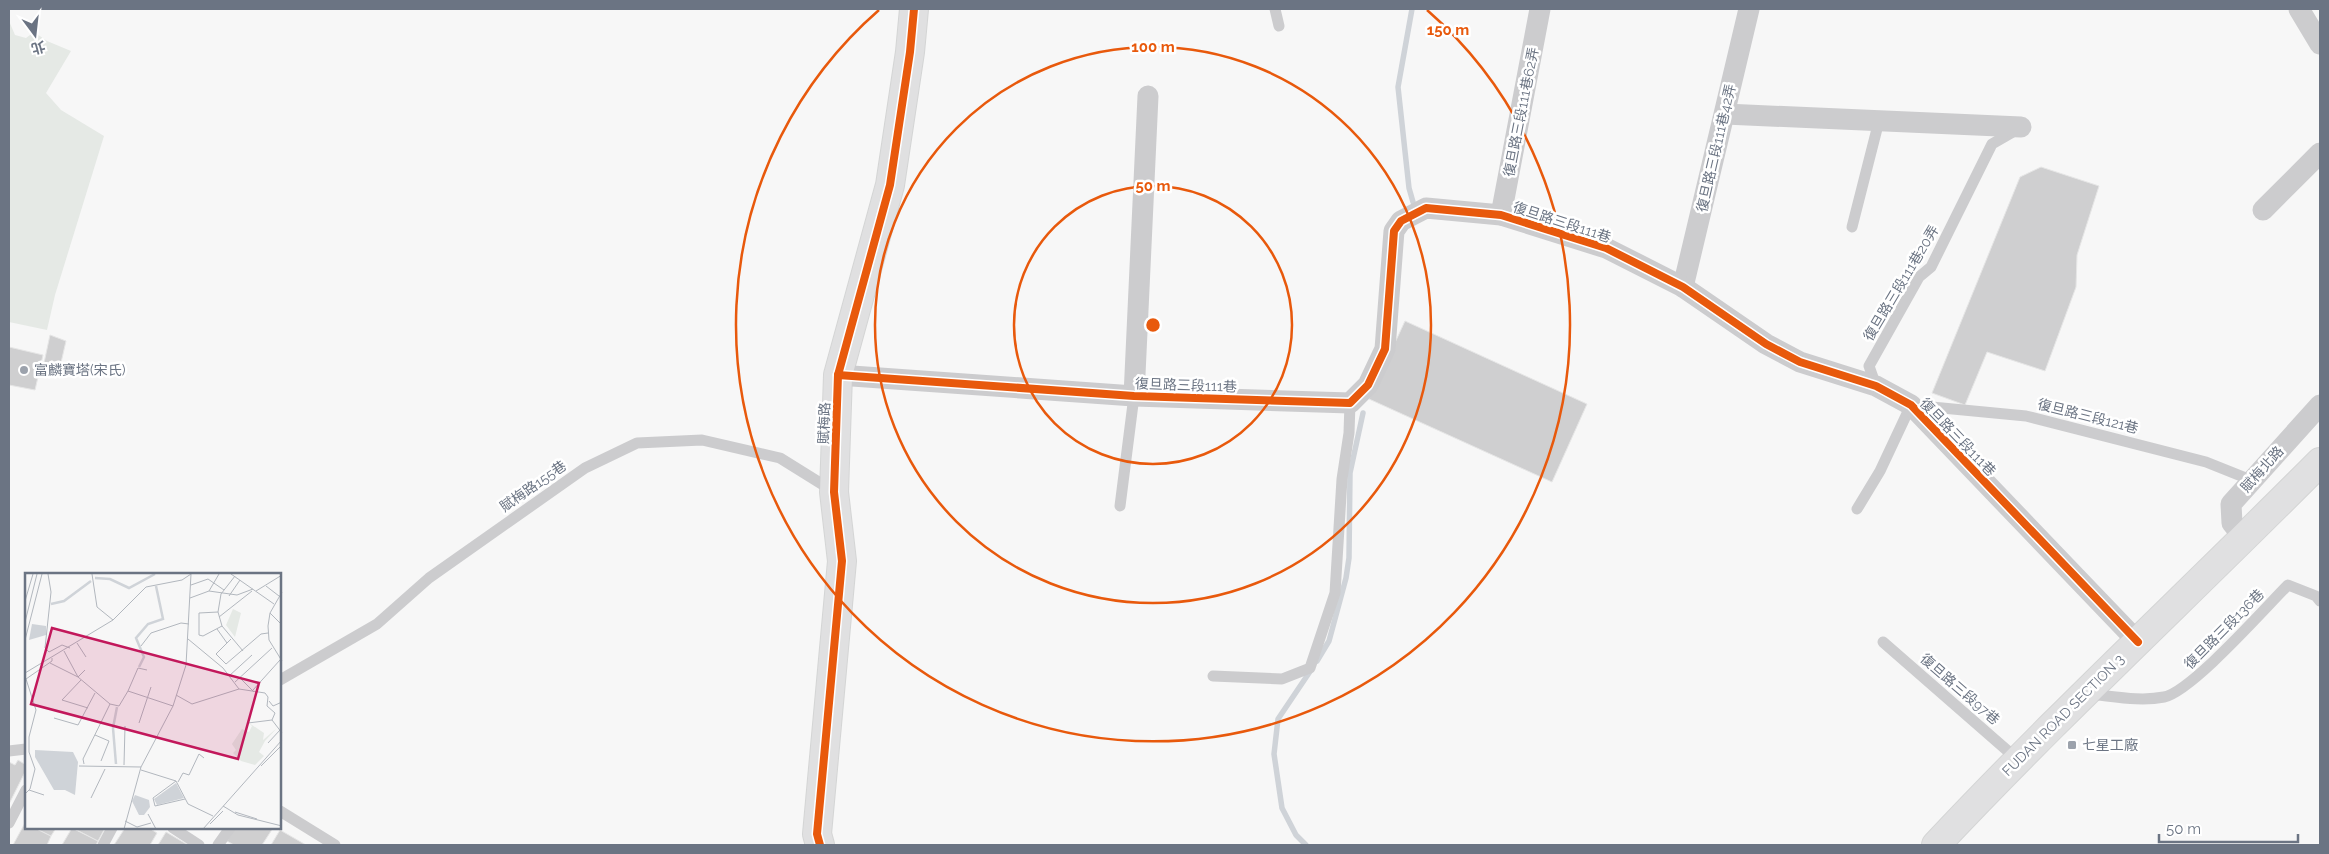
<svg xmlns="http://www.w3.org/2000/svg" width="2329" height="854" font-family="Raleway,'Noto Sans TC',sans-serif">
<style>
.green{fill:#e5e9e5}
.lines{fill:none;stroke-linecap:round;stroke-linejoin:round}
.stream{stroke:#cfd3d8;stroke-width:5.5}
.building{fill:#cfcfd0;stroke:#e6e6e6}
.secondary-casing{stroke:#d4d5d5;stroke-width:30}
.lane{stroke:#ccccce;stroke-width:11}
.street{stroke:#ccccce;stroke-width:21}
.secondary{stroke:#e0e0e1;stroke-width:28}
.cycleway-casing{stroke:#fff;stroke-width:11}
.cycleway{stroke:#e8590c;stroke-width:8}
.ring{fill:none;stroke:#e8590c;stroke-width:2.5}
.poi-dot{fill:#9ca2ac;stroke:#fff;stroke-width:2}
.labels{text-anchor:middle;stroke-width:5;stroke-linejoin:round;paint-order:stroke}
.street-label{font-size:14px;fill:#6b7483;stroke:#fff}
.poi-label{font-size:14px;fill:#6b7483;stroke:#fff;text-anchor:start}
.inset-river{fill:none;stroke:#cfd3d8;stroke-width:2.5}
.inset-road{fill:none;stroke:#b2b7be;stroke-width:1}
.view{fill:#c2185b;fill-opacity:0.15;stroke:#c2185b;stroke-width:2.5}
.inset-edge{fill:none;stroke:#6b7483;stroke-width:2.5}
.centre{fill:#e8590c;stroke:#fff;stroke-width:2.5}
.ring-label{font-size:15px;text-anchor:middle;font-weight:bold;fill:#e8590c;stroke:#fff;stroke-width:5;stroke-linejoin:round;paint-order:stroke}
</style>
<rect width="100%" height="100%" fill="#f7f7f7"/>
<path class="green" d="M 9,21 L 15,35 L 26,38 L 34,32 L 47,41 L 71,51 L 46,93 L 61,110 L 104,136 L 55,295 L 47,330 L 9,322 Z"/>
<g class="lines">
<g class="stream">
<path d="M 1412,9 L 1398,87 L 1409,188 L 1413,202"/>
<path d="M 1317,661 L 1329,641 L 1346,578 L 1349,558 L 1350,473 L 1363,413"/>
<path d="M 1306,845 L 1296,835 L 1282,808 L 1274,754 L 1278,719 L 1311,670"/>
</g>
</g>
<g class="building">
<path d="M 2041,167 L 2099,186 L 2077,255 L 2076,287 L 2045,371 L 1987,352 L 1965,405 L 1932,393 L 2020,177 Z"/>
<path d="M 1405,321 L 1587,404 L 1552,482 L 1369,399 Z"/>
<path d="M 50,335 L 66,341 L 60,367 L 44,363 Z"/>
<path d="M 9,347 L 43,355 L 35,390 L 9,385 Z"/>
<path d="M 18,760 L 26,765 L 26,770 L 9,804 L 9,762 L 15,765 Z"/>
<path d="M 25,823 L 26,828 L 35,828 L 51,836 L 47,845 L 13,845 Z"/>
<path d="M 35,828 L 56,828 L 51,836 Z"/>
<path d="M 72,828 L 98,841 L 96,845 L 62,845 Z"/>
<path d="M 73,828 L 105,828 L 98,841 Z"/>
<path d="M 125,828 L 149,828 L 157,833 L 150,845 L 114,845 Z"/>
<path d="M 235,828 L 273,828 L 262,845 L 234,845 L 227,841 Z"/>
<path d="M 280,830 L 306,845 L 271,845 Z"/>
<path d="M 166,832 L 188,845 L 158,845 Z"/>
</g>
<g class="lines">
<defs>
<g id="secondary">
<path d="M 820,845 L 817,834 L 842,561 L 834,492 L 838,375 L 890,185 L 910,52 L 914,9"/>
<path d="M 1936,845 C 2060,713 2193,590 2320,462"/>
</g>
</defs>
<use href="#secondary" class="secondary-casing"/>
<g class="lane">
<path d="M 1275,9 L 1279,26"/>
<path d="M 1852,227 L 1879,121"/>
<path d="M 1876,386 L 1869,366 L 1919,277 L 1931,267 L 1992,144 L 2018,129"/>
<path d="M 1120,506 L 1134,396"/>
<path d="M 1857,509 L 1880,471 L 1911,405 L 2026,416 L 2206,462 L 2251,480"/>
<path d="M 1883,642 L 2017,759"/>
<path d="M 1213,676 L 1282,679 L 1310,668 L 1335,593 L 1342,479 L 1349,433 L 1350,403"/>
<path d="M 280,680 L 377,624 L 429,578 L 585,468 L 637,443 L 702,440 L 780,458 L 833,491"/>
<path d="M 2088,694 C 2112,696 2140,702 2164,697 C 2192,691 2264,609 2288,585 L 2316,596 L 2320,601"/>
<path d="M 9,751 L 26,749"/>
<path d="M 280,811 L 335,845"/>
<path d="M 9,823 L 26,790"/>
<path d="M 173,828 L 199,845"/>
<path d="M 103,845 L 112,828"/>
<path d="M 218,845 L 230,828"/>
</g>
<g class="street">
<path d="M 2299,9 L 2320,44"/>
<path d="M 1725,114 L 2021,127"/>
<path d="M 2263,210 L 2320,153"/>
<path d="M 1501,215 L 1540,9"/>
<path d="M 1683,287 L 1749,9"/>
<path d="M 838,375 L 1134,396 L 1350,403 L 1368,385 L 1385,349 L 1394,231 L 1401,221 L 1426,208 L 1501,215 L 1606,248 L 1683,287 L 1766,344 L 1800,362 L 1876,386 L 1911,405 L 2138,642"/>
<path d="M 1134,396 L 1148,96"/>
<path d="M 2244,538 L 2232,523 L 2231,504 L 2320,405"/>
</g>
<use href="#secondary" class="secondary"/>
<defs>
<g id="cycleway">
<path d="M 838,375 L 1134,396 L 1350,403 L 1368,385 L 1385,349 L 1394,231 L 1401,221 L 1426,208 L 1501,215 L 1606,248 L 1683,287 L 1766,344 L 1800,362 L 1876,386 L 1911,405 L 2138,642"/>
<path d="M 820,845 L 817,834 L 842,561 L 834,492 L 838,375 L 890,185 L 910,52 L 914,9"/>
</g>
</defs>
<use href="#cycleway" class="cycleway-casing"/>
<use href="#cycleway" class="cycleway"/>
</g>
<g class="ring">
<circle cx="1153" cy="325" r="139"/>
<circle cx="1153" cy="325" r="278"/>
<path d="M1427 10A417 417 0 1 1 879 10"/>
</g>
<g class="poi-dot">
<circle cx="24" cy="370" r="5"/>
<rect x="2067" y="740" width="10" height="10" rx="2.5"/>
</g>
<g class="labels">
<g class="street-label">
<text transform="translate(1521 112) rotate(-79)" y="5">復旦路三段111巷62弄</text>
<text transform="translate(1716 148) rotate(-77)" y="5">復旦路三段111巷42弄</text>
<text transform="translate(1562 222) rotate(18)" y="5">復旦路三段111巷</text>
<text transform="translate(1901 283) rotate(-59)" y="5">復旦路三段111巷20弄</text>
<text transform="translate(1186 385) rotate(2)" y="5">復旦路三段111巷</text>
<text transform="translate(2088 416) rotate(14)" y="5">復旦路三段121巷</text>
<text transform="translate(824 423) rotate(-88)" y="5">賦梅路</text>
<text transform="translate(1958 437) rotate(46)" y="5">復旦路三段111巷</text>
<text transform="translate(2262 469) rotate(-48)" y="5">賦梅北路</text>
<text transform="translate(533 486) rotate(-35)" y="5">賦梅路155巷</text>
<text transform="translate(2224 629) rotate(-45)" y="5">復旦路三段136巷</text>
<text transform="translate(1960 689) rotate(41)" y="5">復旦路三段97巷</text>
<text transform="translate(2063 715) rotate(-45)" y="5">FUDAN ROAD SECTION 3</text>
</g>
<g class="poi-label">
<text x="34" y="375">富麟寶塔(宋氏)</text>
<text x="2082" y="750">七星工廠</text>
</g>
</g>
<g transform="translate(25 573)">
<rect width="256" height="256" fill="#f7f7f7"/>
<path d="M 208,36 L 216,40 L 210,64 L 201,52 ZM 224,150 L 239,160 L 238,167 L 252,155 L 240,168 L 234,179 L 239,183 L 230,192 L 216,188 L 208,180 L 211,177 L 207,171 L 217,156 L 224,159 L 227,153 Z" fill="#e5e9e5"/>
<path d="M 7,51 L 21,53 L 21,62 L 4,67 ZM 10,177 L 48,179 L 53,189 L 50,222 L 40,217 L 29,217 L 10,184 ZM 151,210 L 159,225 L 132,232 L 129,226 ZM 110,222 L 124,227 L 125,234 L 119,242 L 114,242 L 107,228 Z" fill="#cfd3d8"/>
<path class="inset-river" d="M 70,5 L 85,6 L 104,15 L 130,1M 26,31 L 39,28 L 66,8M 114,94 L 119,84 L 111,65 L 123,51 L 138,46 L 131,13M 91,191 L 88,155 L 92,134"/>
<path class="inset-road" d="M 23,1 L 26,19 L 20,75 L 24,79 L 37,72 L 45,75M 67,1 L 72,34 L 88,47M 206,1 L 249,31M 210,3 L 196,21 L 193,39 L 197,53 L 218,78M 166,12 L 183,6 L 199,17M 241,13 L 254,23M 184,18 L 194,1M 231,18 L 257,2M 257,19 L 245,40 L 243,53 L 244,67 L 257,88M 204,23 L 215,7M 165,25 L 184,18 L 212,22 L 228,16M 0,28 L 8,1M 193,39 L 174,40 L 174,62 L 178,63 L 197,53M 245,40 L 257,52M 194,44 L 227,18M 0,49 L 12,1M 192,56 L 202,70M 163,66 L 198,95 L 214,116M 206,66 L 191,81 L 201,91 L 236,61 L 243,60M 0,67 L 17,1M 52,70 L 61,84M 116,73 L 126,60 L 156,50 L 164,51M 39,78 L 53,104 L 85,131 L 94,133 L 103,118 L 148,133M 25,90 L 53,104 L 60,97M 0,100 L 88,47 L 121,14 L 157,7 L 166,1M 204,103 L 227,82M 215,105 L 229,119M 210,109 L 247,75M 228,117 L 255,87M 103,118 L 113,95 L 122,97M 151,122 L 167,131 L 214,116 L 240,120 L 243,124 L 242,133 L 250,140 L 247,147 L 257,160M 37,127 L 56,107M 37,127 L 63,135M 244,128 L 248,133 L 257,129M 29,145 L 53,152 L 70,120M 114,150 L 126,114M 223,150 L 247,147M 70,162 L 84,168 L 76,188M 243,170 L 255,157M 59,191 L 58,186 L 85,131M 99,192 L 100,153M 54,193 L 116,194M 236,193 L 257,172M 116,197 L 151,208 L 163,231 L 188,243M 151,208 L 128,225 L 130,233 L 160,226M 153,209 L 158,200 L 164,202 L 174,181 L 179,185M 4,217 L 19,222M 0,221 L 5,216 L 10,196 L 4,179 L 4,164 L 11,137 L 1,106 L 27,88 L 27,85M 66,225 L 80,196M 198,233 L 213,242 L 257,253M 210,239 L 232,246M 123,241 L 131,256M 100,248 L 112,254 L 126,250M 185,251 L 198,238M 99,256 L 116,194 L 148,133 L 161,92 L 166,1M 178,256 L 257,167"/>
<path class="view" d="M 27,55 L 234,110 L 213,186 L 6,131 Z"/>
<rect width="256" height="256" class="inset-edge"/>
</g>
<circle cx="1153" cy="325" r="8" class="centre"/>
<g class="ring-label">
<text x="1448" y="35">150 m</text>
<text x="1153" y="52">100 m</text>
<text x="1153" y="191">50 m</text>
</g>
<rect width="2329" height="854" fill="none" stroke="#6b7483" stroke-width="20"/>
<g transform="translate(35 35) rotate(165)" stroke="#ffffff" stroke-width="4" paint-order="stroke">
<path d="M0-4L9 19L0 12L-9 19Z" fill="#6b7483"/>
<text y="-8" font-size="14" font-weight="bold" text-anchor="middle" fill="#6b7483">北</text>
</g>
<path d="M2159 834v8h139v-8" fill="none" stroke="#6b7483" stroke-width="2.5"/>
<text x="2166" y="834" font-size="15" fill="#6b7483" stroke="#ffffff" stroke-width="4" paint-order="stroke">50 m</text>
</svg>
